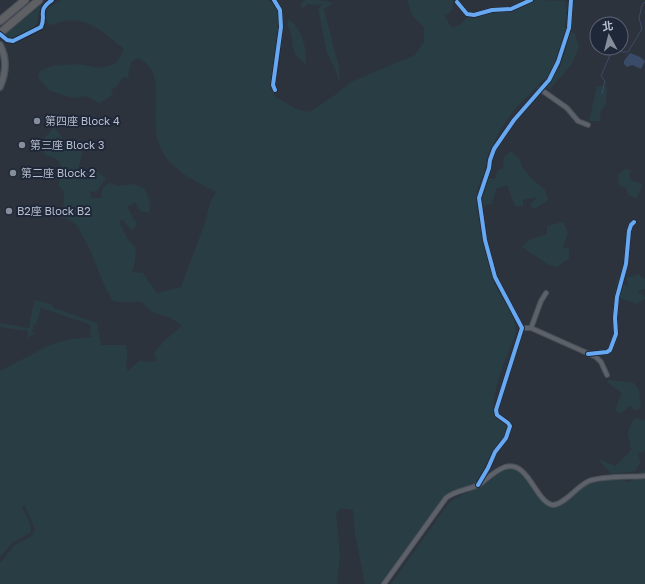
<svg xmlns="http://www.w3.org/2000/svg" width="645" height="584" font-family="'Golos Text','Noto Sans TC',sans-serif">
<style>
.green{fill:#293e44}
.water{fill:#3a4b69}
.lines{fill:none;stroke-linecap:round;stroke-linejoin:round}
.stream{stroke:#3a4b69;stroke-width:1}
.street-casing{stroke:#4a4e55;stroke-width:6}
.secondary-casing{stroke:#4a4e55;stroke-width:8}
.highway-casing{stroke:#4a4f59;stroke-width:9}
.street{stroke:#5d616a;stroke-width:4}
.secondary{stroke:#5c6068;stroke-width:5.5}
.highway{stroke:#5e6064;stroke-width:7}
.cycleway-casing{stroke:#1f2839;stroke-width:6}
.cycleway{stroke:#66a8f1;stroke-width:4}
.poi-dot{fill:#878e9b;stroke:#1f2839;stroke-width:1.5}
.labels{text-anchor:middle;stroke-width:4;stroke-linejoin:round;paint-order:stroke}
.poi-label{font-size:11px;fill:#b8bfcd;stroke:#1f2839;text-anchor:start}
</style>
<rect width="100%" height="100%" fill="#2d333d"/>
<g class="green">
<path d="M 61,0 L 268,0 C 294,17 271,60 272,85 C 272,89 274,94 275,97 L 297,109 L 310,112 L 335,95 L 351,82 L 415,55 L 424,42 L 424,28 L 412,15 L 407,0 L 453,0 L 454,2 L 450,13 L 444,15 L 452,28 L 461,24 L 468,17 L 489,11 L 516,9 L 534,0 L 565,1 L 567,15 L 564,26 L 567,27 L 557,61 L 546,79 L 544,79 L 513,111 L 499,132 L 487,158 L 484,174 L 478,186 L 477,197 L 478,216 L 493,280 L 499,293 L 514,315 L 516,332 C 509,354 488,394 495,416 L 507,423 L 507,430 L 494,459 L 489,457 L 476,483 C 459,488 452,491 439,504 L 382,584 L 365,584 L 355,533 L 353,510 L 341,508 L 336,513 L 340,556 L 337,584 L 0,584 L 0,562 C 6,558 8,552 13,547 C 20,539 32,541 35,529 L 25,506 L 22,507 C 25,515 35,526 29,534 L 12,543 L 0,557 L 0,371 L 52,344 L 72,339 L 91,337 L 90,329 L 91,325 L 41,308 L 36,325 L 34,325 L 32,333 L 36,333 L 27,338 L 28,331 L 0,327 L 0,323 L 29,328 L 34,300 L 51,304 L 54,308 L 97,323 L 101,345 L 125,345 C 131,353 123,363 128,371 L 139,361 L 154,362 L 157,360 L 154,354 L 164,341 L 182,326 L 171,318 L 152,312 L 142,302 L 117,302 L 113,301 L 106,289 L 90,250 L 77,225 L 63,216 L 64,191 L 59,186 L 61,166 L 57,159 L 45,155 L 41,142 L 54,127 L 65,142 L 78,140 L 82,153 L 78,172 L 87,173 L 98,172 L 106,178 L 97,191 L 90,192 L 91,198 L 102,198 L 101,193 L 105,185 L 110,183 L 117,186 L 134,184 L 144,188 L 150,201 L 149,213 L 140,211 L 135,202 L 127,207 L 137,224 L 132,231 L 122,219 L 119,222 L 129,241 L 136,248 L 135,261 L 132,272 L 143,273 L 157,293 L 181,287 L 205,223 L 210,203 L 216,192 C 195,181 172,171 161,149 C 148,124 165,83 148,65 C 145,62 141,60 138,58 L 131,62 L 128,78 L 123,77 L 116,87 L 111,89 L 113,95 L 99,103 L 86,96 L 74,98 L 50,91 L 38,78 L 40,71 L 52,66 L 77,64 L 102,68 L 117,63 L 124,49 C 109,36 90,19 69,20 C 63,21 56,24 50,25 L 44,16 L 48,8 Z"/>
<path d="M 306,0 C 314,0 327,0 333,3 L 324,9 L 339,68 L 340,84 L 336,71 L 327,53 L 318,9 L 323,4 L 315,5 L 308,4 L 302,9 L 301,3 Z"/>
<path d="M 41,5 L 42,6 C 38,12 39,16 37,22 C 34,31 20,40 11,40 L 4,35 Z"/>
<path d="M 289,19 C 302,29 307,48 306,64 C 286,52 297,39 287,25 Z"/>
<path d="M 571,32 L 575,34 L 579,47 L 571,65 L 549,90 L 546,86 L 561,65 Z"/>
<path d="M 597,86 L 607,87 L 606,104 L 600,113 L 601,121 L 589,121 Z"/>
<path d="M 511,151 L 519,158 L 522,167 L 532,179 L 545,190 L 548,200 L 535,209 L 530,206 L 537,197 L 523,200 L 523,206 L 515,206 L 507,185 L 496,189 L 492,204 L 483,206 L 483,195 L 489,179 L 495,179 L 497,171 L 503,168 L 504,157 Z"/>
<path d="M 625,169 L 631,170 L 629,176 L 632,181 L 643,184 L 637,198 L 628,195 L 626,187 L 619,186 L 618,175 Z"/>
<path d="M 563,222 L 568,232 L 563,248 L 569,248 L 569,258 L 557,267 L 547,264 L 522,247 L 529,240 L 547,234 L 547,226 Z"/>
<path d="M 638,274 L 645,279 L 645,289 L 637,291 L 645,297 L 645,299 L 637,304 L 614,296 L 617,280 L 628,286 L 626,278 Z"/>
<path d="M 609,380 L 634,383 L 639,390 L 641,408 L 635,411 L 630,405 L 620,414 L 615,410 L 622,393 L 607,382 Z"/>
<path d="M 634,418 L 645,420 L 645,450 L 638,454 L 641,462 L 635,471 L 612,474 L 599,461 L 601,460 L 615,466 L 621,461 L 631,450 L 628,432 Z"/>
<path d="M 506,465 L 509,469 L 518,470 L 527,480 L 545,503 L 558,505 C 574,494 590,477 611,479 C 617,479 624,481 630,482 L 640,472 L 645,470 L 645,584 L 391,584 L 448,504 L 454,499 L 491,480 L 496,470 Z"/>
</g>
<path class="water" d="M 630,53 L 640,57 L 645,61 L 641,69 L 632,65 L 627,67 L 624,64 L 624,61 Z"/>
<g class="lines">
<g class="stream">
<path d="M 615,48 L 623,52 L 628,52 L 642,29 L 639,18 L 642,5 L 645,2"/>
<path d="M 602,94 L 605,81 L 601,76 L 610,55 L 611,50 L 614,48"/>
</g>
<defs>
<g id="street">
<path d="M 274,0 L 280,10 L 281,27 L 273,85 L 275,90"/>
<path d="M 457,2 L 467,14 L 474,15 L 492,10 L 511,9 L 531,0"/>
<path d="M 540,89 L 567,108 L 578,121 L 588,125"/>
<path d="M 522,328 L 531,328 L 596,357 L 601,362 L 607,375"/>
<path d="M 531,328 L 541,301 L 546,293"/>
<path d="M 588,354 L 607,352 L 610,350 L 616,334 L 615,318 L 617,297 L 626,264 L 629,231 L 631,225 L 634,222"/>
<path d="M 478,485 L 488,468 L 495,452 L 506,438 L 510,426 L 508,423 L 497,415 L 496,410 L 522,328 L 495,277 L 485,240 L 479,198 L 489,168 L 490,160 L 494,149 L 514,120 L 549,80 L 558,62 L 569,28 L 571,0"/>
<path d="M 384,584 L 446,498 C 456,490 469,490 480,484 C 488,478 496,470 505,467 C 529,460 535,502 553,505 C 565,504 577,486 589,481 C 601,476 630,477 645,476"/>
</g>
<path id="secondary" d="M 0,45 C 7,58 6,73 0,87"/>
<g id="highway">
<path d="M 0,21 L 25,0"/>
<path d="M 0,33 L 39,0"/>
</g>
</defs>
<use href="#street" class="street-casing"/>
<use href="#secondary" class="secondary-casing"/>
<use href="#highway" class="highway-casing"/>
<use href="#street" class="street"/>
<use href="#secondary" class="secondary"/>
<use href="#highway" class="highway"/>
<defs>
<g id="cycleway">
<path d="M 274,0 L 280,10 L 281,27 L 273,85 L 275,90"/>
<path d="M 457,2 L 467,14 L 474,15 L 492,10 L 511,9 L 531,0"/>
<path d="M 0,34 L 7,40 L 13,41 L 41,27 C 47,15 36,11 52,0"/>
<path d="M 588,354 L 607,352 L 610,350 L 616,334 L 615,318 L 617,297 L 626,264 L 629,231 L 631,225 L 634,222"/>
<path d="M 478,485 L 488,468 L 495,452 L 506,438 L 510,426 L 508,423 L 497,415 L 496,410 L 522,328 L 495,277 L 485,240 L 479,198 L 489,168 L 490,160 L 494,149 L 514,120 L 549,80 L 558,62 L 569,28 L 571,0"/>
</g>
</defs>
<use href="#cycleway" class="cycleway-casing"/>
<use href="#cycleway" class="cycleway"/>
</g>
<g class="poi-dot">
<circle cx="37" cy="121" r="4"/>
<circle cx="22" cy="145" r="4"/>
<circle cx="13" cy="173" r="4"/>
<circle cx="9" cy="211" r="4"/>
</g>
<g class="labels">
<g class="poi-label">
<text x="45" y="125">第四座 Block 4</text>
<text x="30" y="149">第三座 Block 3</text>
<text x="21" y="177">第二座 Block 2</text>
<text x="17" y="215">B2座 Block B2</text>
</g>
</g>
<g transform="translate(609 36) rotate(353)"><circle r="19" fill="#1f2839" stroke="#5c6474"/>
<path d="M0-3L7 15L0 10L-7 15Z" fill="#878e9b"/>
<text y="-6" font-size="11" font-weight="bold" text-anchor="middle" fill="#b8bfcd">北</text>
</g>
</svg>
